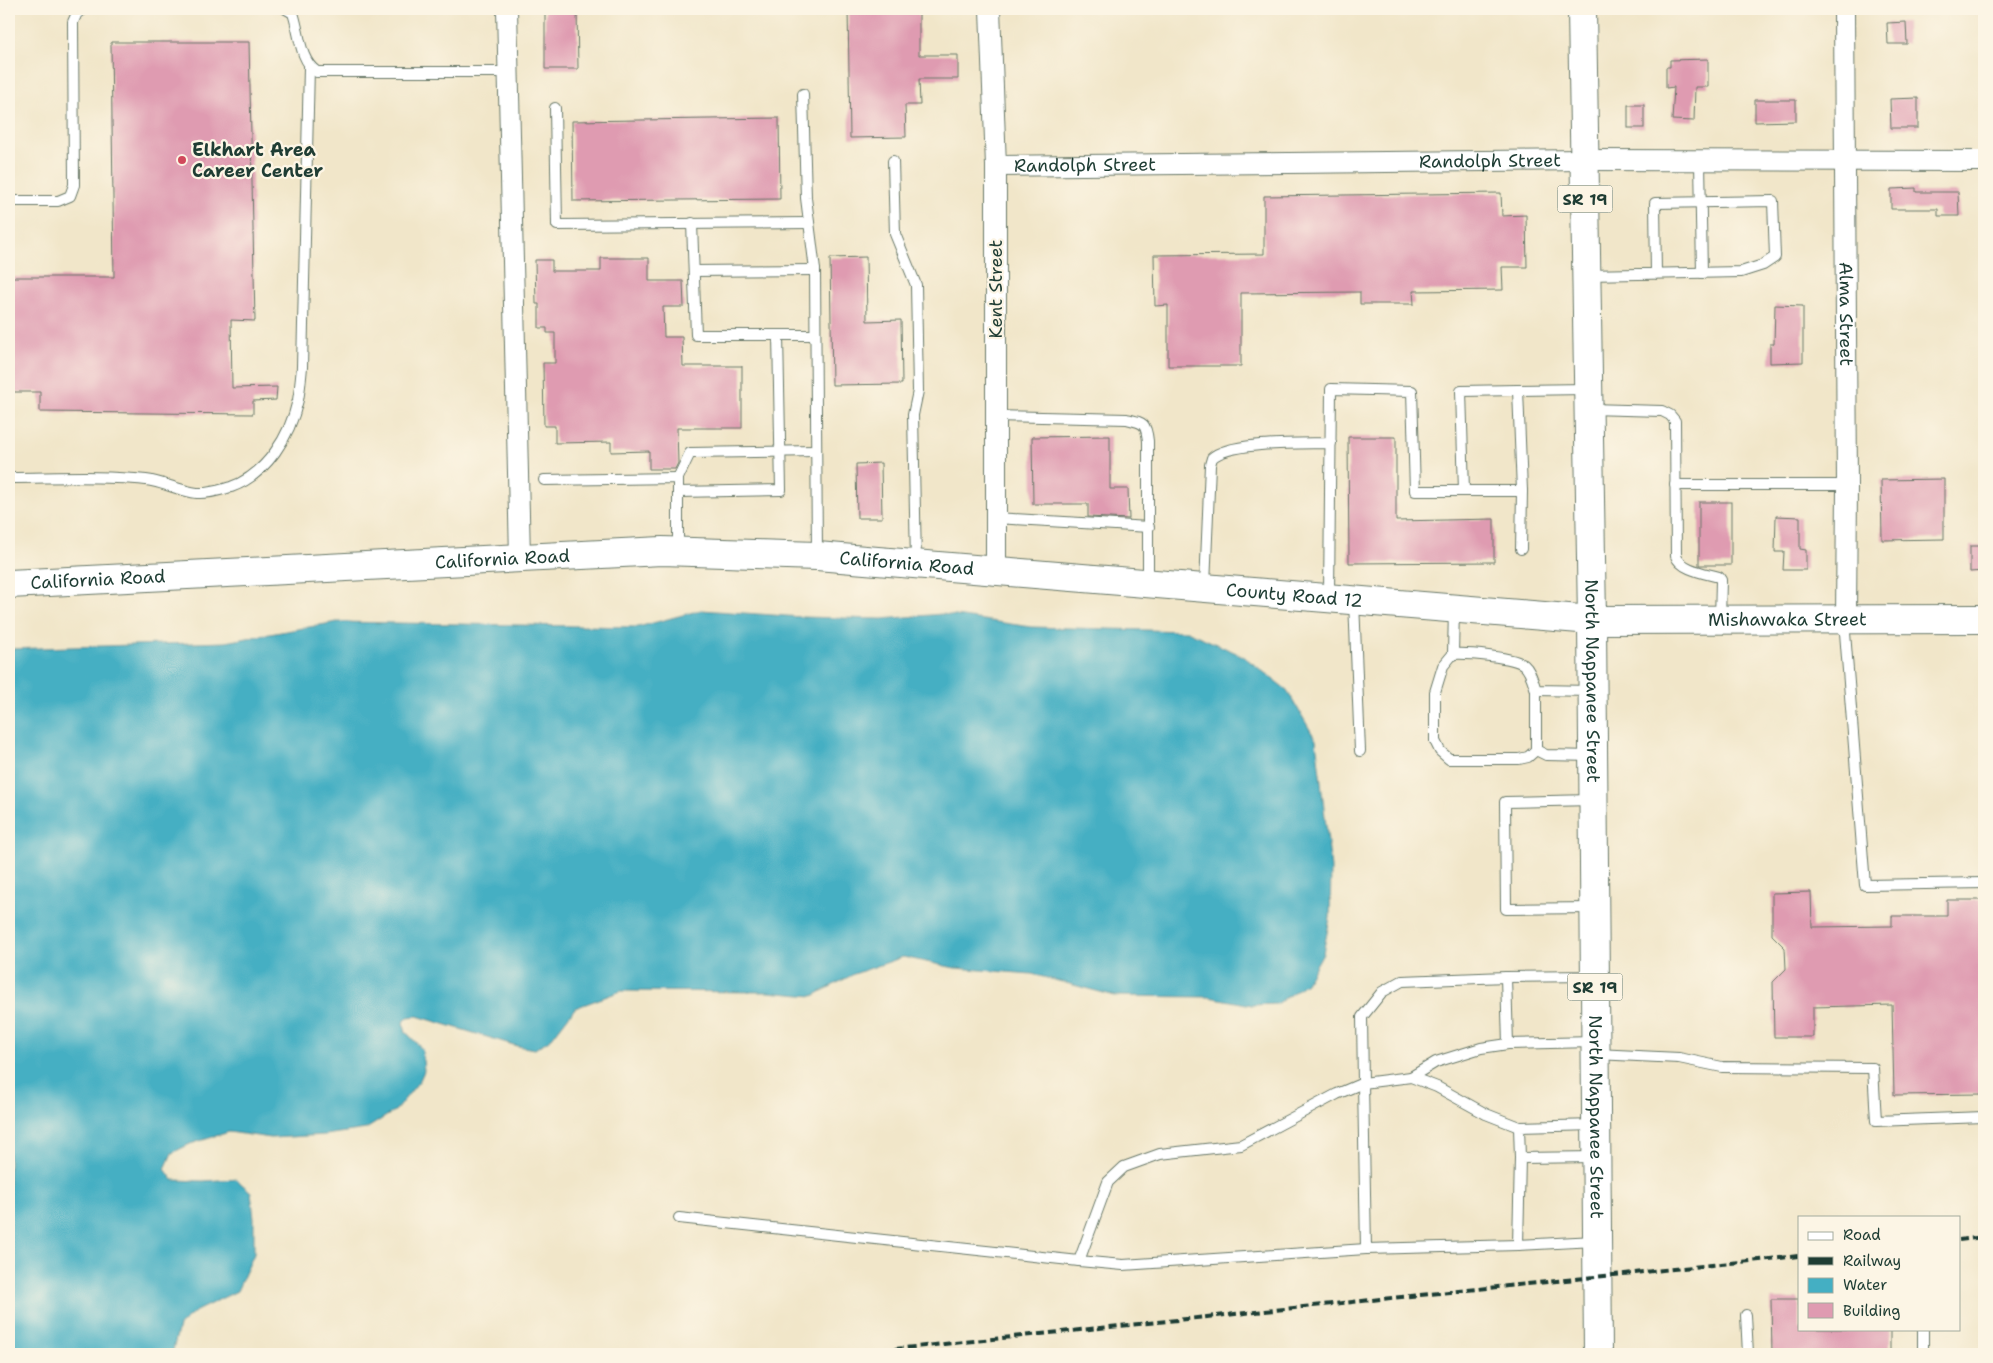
<svg xmlns="http://www.w3.org/2000/svg" width="1993" height="1363" font-family="'Shantell Sans',sans-serif">
<style>
.water{fill:#44afc3;stroke:#32767c}
.building{fill:#df9bb1}
.lines{fill:none;stroke-linecap:round;stroke-linejoin:round}
.lane-casing{stroke:#687868;stroke-width:12}
.street-casing{stroke:#687868;stroke-width:22}
.secondary-casing{stroke:#687868;stroke-width:30}
.primary-casing{stroke:#687868;stroke-width:30}
.lane{stroke:#fff;stroke-width:10}
.street{stroke:#fff;stroke-width:20}
.secondary{stroke:#fff;stroke-width:28}
.primary{stroke:#fff;stroke-width:28}
.rail{stroke:#1f3d34;stroke-width:4;stroke-dasharray:8 4;stroke-linecap:butt}
.poi-dot{fill:#d1495b;stroke:#fcf5e5;stroke-width:2}
.labels{text-anchor:middle;stroke-width:4.5;stroke-linejoin:round;paint-order:stroke}
.shield{fill:#fcf5e5;stroke:#617469;stroke-width:1}
.shield-label{font-size:16px;font-weight:bold;fill:#1f3d34}
.poi-label{font-size:18px;font-weight:bold;fill:#1f3d34;stroke:#fcf5e5;text-anchor:start}
.street-label{font-size:18px;fill:#1f3d34;stroke:#fcf5e5}
</style>
<rect width="100%" height="100%" fill="#fcf5e5"/>
<filter id="ink" filterUnits="userSpaceOnUse"><feTurbulence type="fractalNoise" baseFrequency=".02" numOctaves="2"/><feDisplacementMap in="SourceGraphic" scale="10" xChannelSelector="R" yChannelSelector="G"/><feConvolveMatrix kernelMatrix="1 2 1 2 8 2 1 2 1" color-interpolation-filters="sRGB"/></filter>
<filter id="wash" filterUnits="userSpaceOnUse"><feTurbulence type="fractalNoise" baseFrequency=".0096" numOctaves="4" result="noise"/><feDisplacementMap in="SourceGraphic" scale="20" xChannelSelector="R" yChannelSelector="G"/><feGaussianBlur stdDeviation="1.12" result="paint"/><feColorMatrix in="noise" values="0 0 0 0 0 0 0 0 0 0 0 0 0 0 0 0 0 1.4 0 .05"/><feComposite in="paint" operator="in"/></filter>
<g filter="url(#wash)">
<rect width="100%" height="100%" fill="#f1e6c9"/>
<path class="water" d="M 701,610 L 801,617 L 882,619 L 942,614 L 1031,627 L 1187,631 L 1243,656 L 1287,690 L 1316,740 L 1331,868 L 1330,918 L 1323,953 L 1306,983 L 1277,1004 L 1252,1005 L 1209,997 L 1115,996 L 1032,974 L 955,968 L 903,957 L 854,974 L 813,996 L 768,992 L 621,991 L 575,1008 L 552,1038 L 535,1049 L 517,1046 L 417,1016 L 408,1017 L 403,1023 L 406,1032 L 422,1049 L 424,1071 L 420,1080 L 396,1110 L 366,1129 L 325,1135 L 271,1138 L 229,1132 L 190,1144 L 172,1153 L 165,1169 L 173,1180 L 203,1181 L 236,1179 L 251,1192 L 254,1218 L 254,1254 L 237,1291 L 196,1311 L 179,1326 L 172,1354 L 9,1354 L 9,649 L 225,642 L 337,622 L 638,627 Z"/>
<g id="blocks">
<g class="building">
<path d="M 545,9 L 577,9 L 578,69 L 545,69 Z"/>
<path d="M 848,9 L 919,9 L 919,55 L 958,55 L 958,79 L 919,79 L 920,105 L 905,105 L 906,137 L 850,138 Z"/>
<path d="M 1906,22 L 1907,44 L 1888,44 L 1887,23 Z"/>
<path d="M 111,42 L 249,42 L 255,321 L 231,320 L 232,388 L 277,387 L 276,400 L 253,401 L 253,414 L 40,412 L 40,392 L 9,392 L 9,277 L 114,277 Z"/>
<path d="M 1708,59 L 1708,87 L 1695,87 L 1694,121 L 1672,120 L 1674,87 L 1666,88 L 1666,67 L 1670,67 L 1670,60 Z"/>
<path d="M 1918,98 L 1918,128 L 1891,128 L 1890,99 Z"/>
<path d="M 1755,100 L 1796,100 L 1796,121 L 1755,122 Z"/>
<rect x="1628" y="105" width="16" height="23"/>
<path d="M 779,118 L 780,199 L 573,201 L 572,121 Z"/>
<path d="M 1916,188 L 1916,192 L 1958,192 L 1959,216 L 1938,216 L 1938,209 L 1891,209 L 1891,189 Z"/>
<path d="M 1501,193 L 1502,216 L 1526,215 L 1527,267 L 1502,267 L 1503,290 L 1413,291 L 1414,304 L 1360,304 L 1360,292 L 1241,293 L 1241,366 L 1168,366 L 1168,305 L 1155,306 L 1154,255 L 1264,254 L 1264,196 Z"/>
<path d="M 866,257 L 867,321 L 901,320 L 902,384 L 832,385 L 830,258 Z"/>
<path d="M 601,258 L 649,258 L 649,281 L 683,281 L 684,307 L 663,307 L 664,337 L 682,337 L 683,366 L 742,366 L 742,428 L 677,428 L 678,463 L 675,469 L 649,469 L 649,451 L 611,452 L 611,442 L 555,443 L 555,426 L 544,426 L 543,363 L 555,363 L 555,333 L 547,333 L 547,328 L 539,328 L 539,304 L 536,304 L 535,260 L 552,260 L 552,271 L 601,271 Z"/>
<path d="M 1775,305 L 1803,306 L 1803,362 L 1770,363 L 1770,344 L 1774,344 Z"/>
<path d="M 1110,436 L 1110,489 L 1128,489 L 1129,519 L 1088,517 L 1088,504 L 1033,504 L 1032,437 Z"/>
<path d="M 1348,437 L 1396,437 L 1396,521 L 1494,519 L 1494,562 L 1349,563 Z"/>
<path d="M 881,463 L 882,518 L 857,518 L 856,464 Z"/>
<path d="M 1944,479 L 1944,539 L 1882,540 L 1881,480 Z"/>
<rect x="1699" y="502" width="32" height="63"/>
<path d="M 1776,516 L 1800,517 L 1800,549 L 1806,550 L 1806,570 L 1783,570 L 1784,552 L 1775,552 Z"/>
<path d="M 1970,546 L 1984,546 L 1984,571 L 1970,572 Z"/>
<path d="M 1811,892 L 1812,927 L 1892,926 L 1892,916 L 1947,916 L 1947,900 L 1981,900 L 1982,970 L 1984,970 L 1984,1094 L 1894,1095 L 1892,1005 L 1813,1007 L 1813,1037 L 1774,1037 L 1773,982 L 1786,969 L 1785,948 L 1772,935 L 1772,893 Z"/>
<path d="M 1771,1299 L 1799,1299 L 1799,1329 L 1890,1329 L 1890,1354 L 1772,1354 Z"/>
</g>
</g>
</g>
<g filter="url(#ink)">
<use href="#blocks" fill-opacity="0" stroke="#687868" stroke-width="1"/>
<g class="lines">
<defs>
<g id="lane">
<path d="M 286,9 L 293,13 C 300,33 299,60 317,72 L 509,72"/>
<path d="M 803,94 L 806,198 L 815,270 L 817,555"/>
<path d="M 555,108 L 557,225 L 809,223"/>
<path d="M 893,161 L 895,234 L 916,285 L 918,391 L 913,415 L 916,562"/>
<path d="M 1700,161 L 1702,273"/>
<path d="M 9,201 L 58,201 L 70,196 L 74,185 L 73,22 L 77,13 L 85,9"/>
<path d="M 692,223 L 696,335 L 815,335"/>
<path d="M 694,271 L 815,270"/>
<path d="M 1587,275 L 1741,272 L 1763,265 L 1775,257 L 1773,201 L 1655,203 L 1656,274"/>
<path d="M 1518,390 L 1522,491 L 1521,549"/>
<path d="M 1589,409 L 1662,411 L 1670,415 L 1675,421 L 1676,556 C 1681,570 1705,573 1719,577 L 1721,580 L 1720,620"/>
<path d="M 996,416 L 1127,419 C 1144,423 1146,423 1148,441 L 1148,581"/>
<path d="M 9,478 C 53,478 101,475 146,480 C 163,482 180,491 197,493 C 209,494 220,490 231,487 C 267,474 290,436 298,400 C 300,389 301,378 302,367 L 309,67"/>
<path d="M 678,478 L 690,453 L 816,451"/>
<path d="M 544,480 L 678,478 L 678,551"/>
<path d="M 1675,485 L 1847,485"/>
<path d="M 1464,491 L 1522,491"/>
<path d="M 678,492 L 781,490 L 778,335"/>
<path d="M 996,518 L 1149,527"/>
<path d="M 1205,586 L 1210,465 L 1212,458 C 1230,441 1304,444 1331,443"/>
<path d="M 1329,596 L 1331,389 L 1412,391 L 1415,491 L 1464,491 L 1461,391 L 1587,389"/>
<path d="M 1354,601 L 1360,751"/>
<path d="M 1454,609 L 1453,654 L 1443,666 L 1435,692 L 1435,741 L 1440,751 L 1449,759 L 1519,759 L 1528,757 L 1536,750 L 1546,755 L 1593,756"/>
<path d="M 1844,620 L 1865,885 L 1984,883"/>
<path d="M 1453,654 C 1466,653 1515,657 1524,665 C 1531,671 1533,682 1536,690 L 1592,691"/>
<path d="M 1536,750 L 1536,690"/>
<path d="M 1592,800 L 1505,802 L 1506,909 L 1594,908"/>
<path d="M 1594,1042 L 1508,1044 L 1506,977 L 1594,976"/>
<path d="M 1596,1054 L 1679,1058 L 1722,1067 L 1873,1068 L 1876,1121 L 1984,1117"/>
<path d="M 1411,1077 L 1436,1062 L 1481,1048 L 1508,1044"/>
<path d="M 1520,1158 L 1519,1127 L 1595,1125"/>
<path d="M 679,1218 L 1079,1261"/>
<path d="M 1595,1241 L 1518,1245 L 1520,1158 L 1596,1157"/>
<path d="M 1518,1245 L 1366,1249 L 1363,1083 L 1411,1077 L 1437,1087 L 1486,1114 L 1519,1127"/>
<path d="M 1366,1249 L 1123,1265 L 1079,1261 L 1108,1182 L 1124,1167 L 1160,1154 L 1241,1145 L 1337,1094 L 1363,1083 L 1362,1017 L 1382,992 L 1402,981 L 1506,977"/>
<path d="M 1746,1315 L 1748,1354"/>
<path d="M 1923,1354 L 1923,1329"/>
</g>
<g id="street">
<path d="M 507,9 L 520,557"/>
<path d="M 990,9 L 996,166 L 996,570"/>
<path id="s1" d="M 1844,9 L 1847,485 L 1846,620"/>
<path id="s2" d="M 996,166 L 1584,160 L 1984,161"/>
</g>
<g id="secondary">
<path id="s3" d="M 9,584 L 662,551 L 817,556 L 1592,620 L 1984,619"/>
</g>
<g id="primary">
<path id="s4" d="M 1582,9 L 1592,620 L 1598,1354"/>
</g>
</defs>
<use href="#lane" class="lane-casing"/>
<use href="#street" class="street-casing"/>
<use href="#secondary" class="secondary-casing"/>
<use href="#primary" class="primary-casing"/>
<use href="#lane" class="lane"/>
<use href="#street" class="street"/>
<use href="#secondary" class="secondary"/>
<use href="#primary" class="primary"/>
<g class="rail">
<path d="M 1959,1240 L 1984,1237"/>
<path d="M 847,1354 L 1799,1256"/>
</g>
</g>
</g>
<circle class="poi-dot" cx="182" cy="160" r="5"/>
<g class="labels">
<g class="shield">
<rect x="1557.5" y="185.5" width="55" height="27" rx="4"/>
<rect x="1567.5" y="973.5" width="55" height="27" rx="4"/>
</g>
<g class="shield-label">
<text x="1585" y="205">SR 19</text>
<text x="1595" y="993">SR 19</text>
</g>
<g class="poi-label">
<text x="192" y="156">Elkhart Area<tspan x="192" dy="21">Career Center</tspan></text>
</g>
<g class="street-label">
<text dy="6" stroke="none"><textPath href="#s2" startOffset="494">Randolph Street</textPath></text>
<text dy="6" stroke="none"><textPath href="#s2" startOffset="89">Randolph Street</textPath></text>
<text transform="translate(996 289) rotate(-90)" y="6">Kent Street</text>
<text dy="6" stroke="none"><textPath href="#s1" startOffset="305">Alma Street</textPath></text>
<text dy="6" stroke="none"><textPath href="#s3" startOffset="494">California Road</textPath></text>
<text dy="6" stroke="none"><textPath href="#s3" startOffset="899">California Road</textPath></text>
<text dy="6" stroke="none"><textPath href="#s3" startOffset="89">California Road</textPath></text>
<text dy="6" stroke="none"><textPath href="#s3" startOffset="1288">County Road 12</textPath></text>
<text dy="6" stroke="none"><textPath href="#s3" startOffset="1782">Mishawaka Street</textPath></text>
<text dy="6" stroke="none"><textPath href="#s4" startOffset="672">North Nappanee Street</textPath></text>
<text dy="6" stroke="none"><textPath href="#s4" startOffset="1108">North Nappanee Street</textPath></text>
</g>
</g>
<rect width="1993" height="1363" fill="none" stroke="#fcf5e5" stroke-width="30"/>
<rect x="1798" y="1216" width="162" height="115" fill="#fcf5e5" stroke="#a4ab9e"/>
<rect x="1808" y="1232" width="25" height="8" fill="#ffffff" stroke="#a4ab9e"/>
<text x="1843" y="1240" font-size="15" fill="#1f3d34">Road</text>
<rect x="1808" y="1257" width="25" height="8" fill="#1f3d34" stroke="#a4ab9e"/>
<text x="1843" y="1266" font-size="15" fill="#1f3d34">Railway</text>
<rect x="1808" y="1278" width="25" height="15" fill="#44afc3" stroke="#a4ab9e"/>
<text x="1843" y="1290" font-size="15" fill="#1f3d34">Water</text>
<rect x="1808" y="1303" width="25" height="15" fill="#df9bb1" stroke="#a4ab9e"/>
<text x="1843" y="1316" font-size="15" fill="#1f3d34">Building</text>
</svg>
